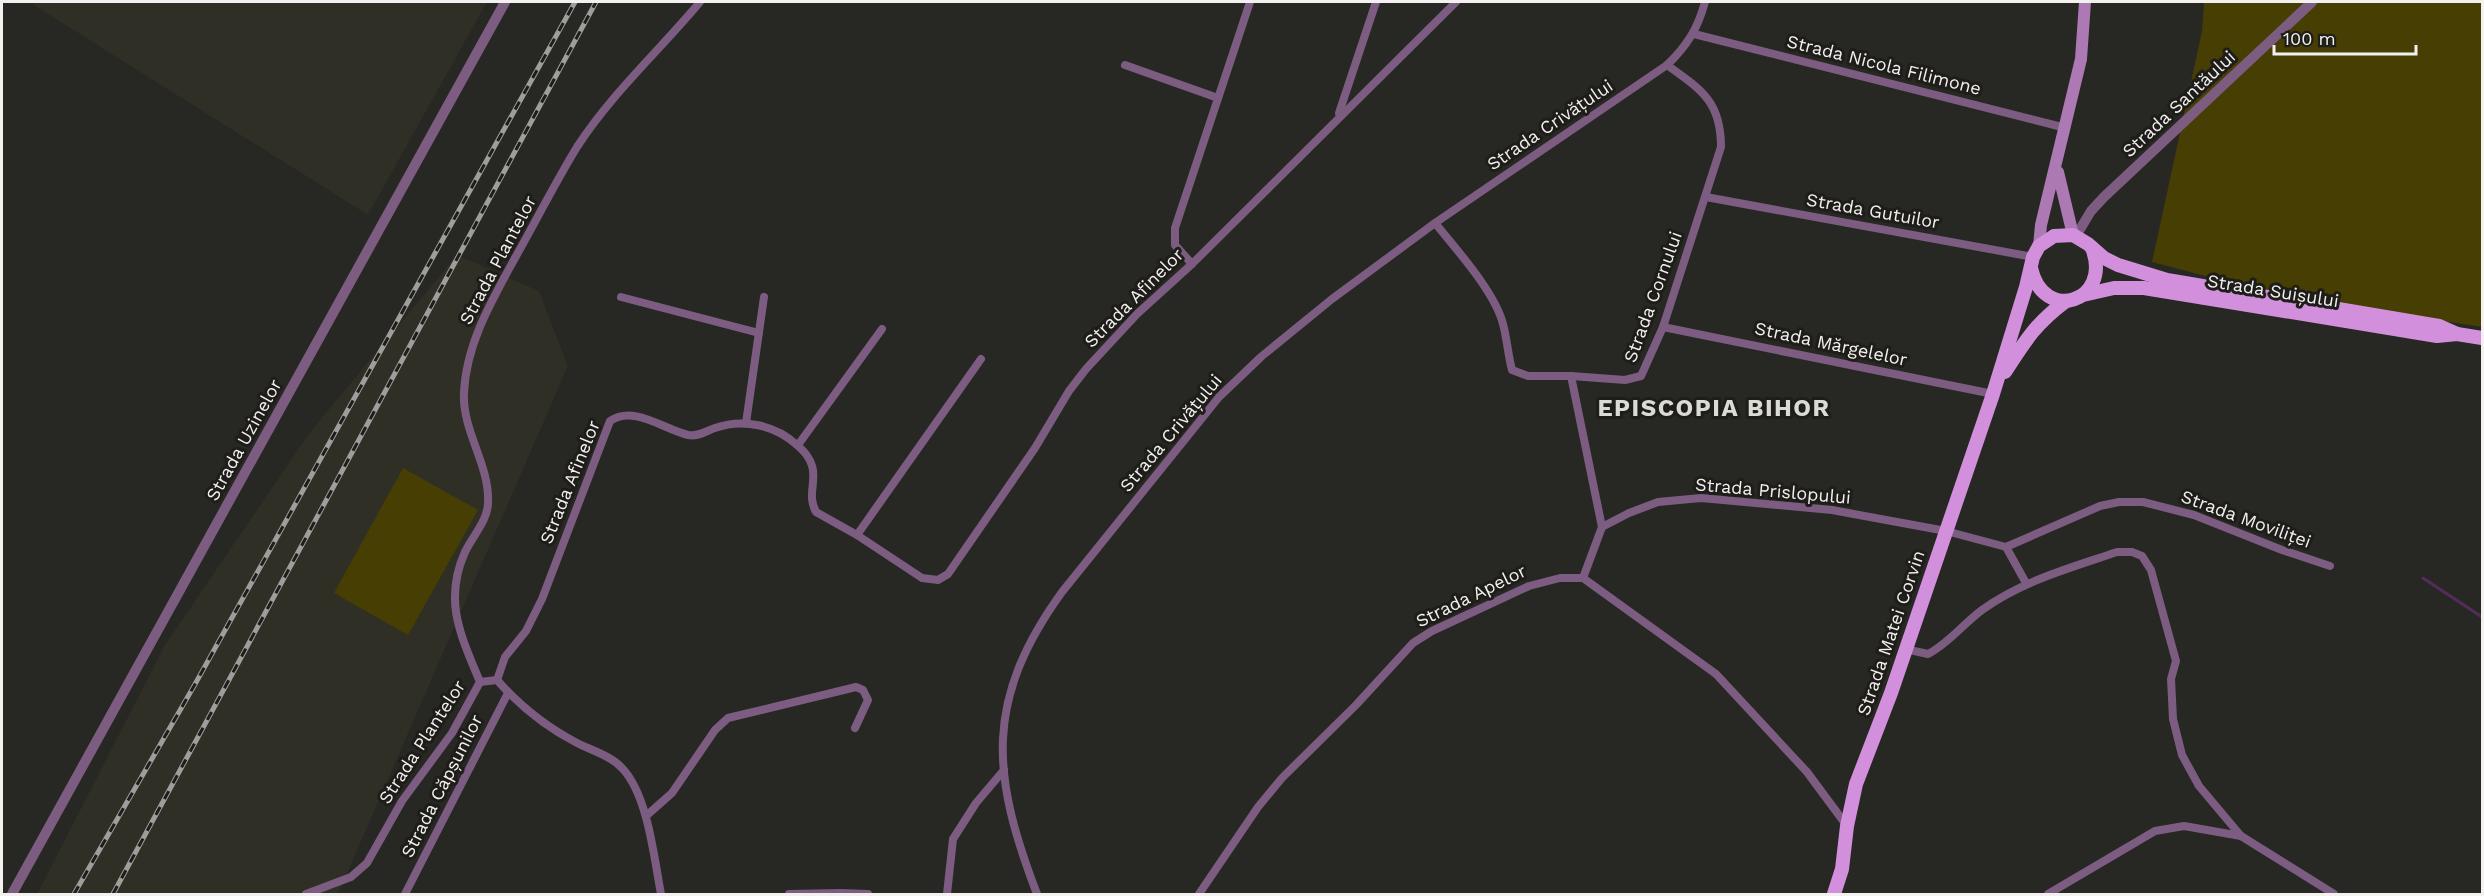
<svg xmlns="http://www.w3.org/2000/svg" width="2484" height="896" font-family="'Work Sans',sans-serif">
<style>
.built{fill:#302f25}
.green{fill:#463e03}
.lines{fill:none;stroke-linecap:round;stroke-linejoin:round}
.stream{stroke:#552c5b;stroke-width:3}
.minor{stroke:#7c5c81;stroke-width:8}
.tertiary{stroke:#7c5c81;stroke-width:10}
.secondary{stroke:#ac79b4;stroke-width:12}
.primary{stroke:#d290dc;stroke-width:14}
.rail-casing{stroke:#9f9e9c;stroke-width:5}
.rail{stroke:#1e1d1a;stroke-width:3;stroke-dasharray:9;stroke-linecap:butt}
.labels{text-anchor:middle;stroke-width:6;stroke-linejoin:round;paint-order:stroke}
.street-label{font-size:18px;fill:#f2f1ef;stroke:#1e1d1a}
.district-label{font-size:24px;font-weight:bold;letter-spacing:1.5px;fill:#dbdbd5;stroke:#1e1d1a}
</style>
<rect width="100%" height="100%" fill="#272723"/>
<g class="built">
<path d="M 29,2 L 487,2 L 368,215 Z"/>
<path d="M 457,255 L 539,291 L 568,366 L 338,894 L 37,894 L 165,645 L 310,432 Z"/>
</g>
<g class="green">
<path d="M 2204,2 L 2482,2 L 2482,327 L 2289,298 L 2152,262 L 2202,31 Z"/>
<path d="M 403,468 L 478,510 L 408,635 L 334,593 Z"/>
</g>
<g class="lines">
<path class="stream" d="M 2423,578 L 2482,617"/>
<g class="minor">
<path d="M 1694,34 L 2066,128"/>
<path d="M 1125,65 L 1218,98"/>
<path d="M 1339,113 L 1376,2"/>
<path d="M 1706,197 L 2033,257"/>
<path d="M 1435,223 C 1456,249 1495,292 1503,324 C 1507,339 1508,355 1512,370 L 1528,376 L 1571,376 L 1625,380 L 1641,376 L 1663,327 L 1721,147 C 1721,102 1702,90 1667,65"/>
<path d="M 1192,264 L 1175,245 L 1175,228 L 1250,2"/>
<path d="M 621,297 L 759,333"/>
<path d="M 1663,327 L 1993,394"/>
<path d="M 1571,376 L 1602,527"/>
<path d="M 746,423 L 764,297"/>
<path d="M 798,445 L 882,329"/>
<path d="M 857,535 L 981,359"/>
<path d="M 2006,547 L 2026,583"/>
<path d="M 1583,578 L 1602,527 L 1629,513 L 1658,502 L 1701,498 L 1832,510 L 1946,531 L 2006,547 L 2100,506 L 2119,502 L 2143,502 L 2194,515 L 2282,550 L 2330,566"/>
<path d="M 1905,649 L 1928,654 C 1949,643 1963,624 1982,610 C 2022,581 2070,568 2117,552 L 2132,552 L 2142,556 L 2151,570 L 2176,661 L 2171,679 L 2173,719 L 2182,755 L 2199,786 L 2241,836 L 2334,894"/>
<path d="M 497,680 L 505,657 L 526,631 L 542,599 L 610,421 C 634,405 663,429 688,435 C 698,437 706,431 715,428 C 743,418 775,425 797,445 C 828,471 803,489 816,512 L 857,535 L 922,578 L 938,580 L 948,574 L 1035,448 L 1069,391 L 1086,369 L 1137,314 L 1192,264 L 1456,2"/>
<path d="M 480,682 L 497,680 C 519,705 548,728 577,743 C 591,750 611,756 622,768 C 648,795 654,858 661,894"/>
<path d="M 646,816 L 672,793 L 715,730 L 728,718 L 856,687 L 863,690 L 868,700 L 855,728"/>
<path d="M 306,894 L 351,877 L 367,863 L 402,801 L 452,733 L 480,682 C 461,636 443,601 465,552 C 472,537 488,520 488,503 C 490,465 462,431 464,393 C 466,344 492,300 515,258 C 536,221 555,183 577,147 C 612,93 660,50 700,2"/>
<path d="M 405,894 L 508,693"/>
<path d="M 789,894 L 841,893 L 868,894"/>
<path d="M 947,894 L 953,839 L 976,803 L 1004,770"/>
<path d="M 1037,894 C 991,774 984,700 1062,592 L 1219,397 L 1262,356 L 1332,299 L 1435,223 L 1667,65 C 1687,46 1698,28 1705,2"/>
<path d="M 1199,894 L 1258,807 L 1282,778 L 1356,705 L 1413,643 L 1432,631 L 1529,586 L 1560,578 L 1583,578 L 1716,674 L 1807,772 L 1847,826"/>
<path d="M 2048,894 L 2155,831 L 2184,826 L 2241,836"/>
</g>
<g class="tertiary">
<path d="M 2076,236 L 2091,211 L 2104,197 L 2312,2"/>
<path d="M 12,894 L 505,2"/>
</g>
<g class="secondary">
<path d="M 2058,172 L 2073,235"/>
<path d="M 2039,246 L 2041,225 L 2081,59 L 2085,2"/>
</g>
<g class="primary">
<path d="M 2031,268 C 2043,324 2113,302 2092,248"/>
<path d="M 2083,295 L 2114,288 L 2144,288 L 2437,336 L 2457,334"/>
<path d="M 2005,372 C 2025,341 2036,323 2066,301"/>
<path d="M 1834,894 L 1842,869 L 1847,826 L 1856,784 L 1891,693 L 1993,394 L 2026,287 L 2033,257 L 2039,246 L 2054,236 L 2073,235 L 2088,244 L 2104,258 L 2118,265 L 2167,280 L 2439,326 L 2457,334 L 2482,338"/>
</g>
<defs>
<g id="rail">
<path d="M 74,894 L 194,686 L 575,2"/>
<path d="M 113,894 L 596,2"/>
</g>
</defs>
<use href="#rail" class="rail-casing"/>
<use href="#rail" class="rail"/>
</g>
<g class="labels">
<g class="street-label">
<text transform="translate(1884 65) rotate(14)" y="6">Strada Nicola Filimone</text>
<text transform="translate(2179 104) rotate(-43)" y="6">Strada Santăului</text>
<text transform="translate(1550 125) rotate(-34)" y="6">Strada Crivățului</text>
<text transform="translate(1873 211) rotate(10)" y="6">Strada Gutuilor</text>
<text transform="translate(498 260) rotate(-62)" y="6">Strada Plantelor</text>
<text transform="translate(2273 291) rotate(9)" y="6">Strada Suișului</text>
<text transform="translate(1653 297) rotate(-70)" y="6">Strada Cornului</text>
<text transform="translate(1134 298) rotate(-45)" y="6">Strada Afinelor</text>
<text transform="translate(1831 344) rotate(12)" y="6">Strada Mărgelelor</text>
<text transform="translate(1171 433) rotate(-50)" y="6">Strada Crivățului</text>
<text transform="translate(244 440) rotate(-61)" y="6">Strada Uzinelor</text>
<text transform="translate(570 482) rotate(-68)" y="6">Strada Afinelor</text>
<text transform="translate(1773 491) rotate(5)" y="6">Strada Prislopului</text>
<text transform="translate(2246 519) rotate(20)" y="6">Strada Moviliței</text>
<text transform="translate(1471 596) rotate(-26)" y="6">Strada Apelor</text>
<text transform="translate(1891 633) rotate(-71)" y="6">Strada Matei Corvin</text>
<text transform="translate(422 742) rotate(-57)" y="6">Strada Plantelor</text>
<text transform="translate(442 786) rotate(-63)" y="6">Strada Căpșunilor</text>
</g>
<g class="district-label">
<text x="1714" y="416">EPISCOPIA BIHOR</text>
</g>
</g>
<rect width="2484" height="896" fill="none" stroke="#f2f1ef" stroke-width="6"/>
<path d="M2274 45v9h142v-9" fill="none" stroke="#f2f1ef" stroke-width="3"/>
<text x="2283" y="45" font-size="18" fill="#f2f1ef" stroke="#1e1d1a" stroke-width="4.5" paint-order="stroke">100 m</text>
</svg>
